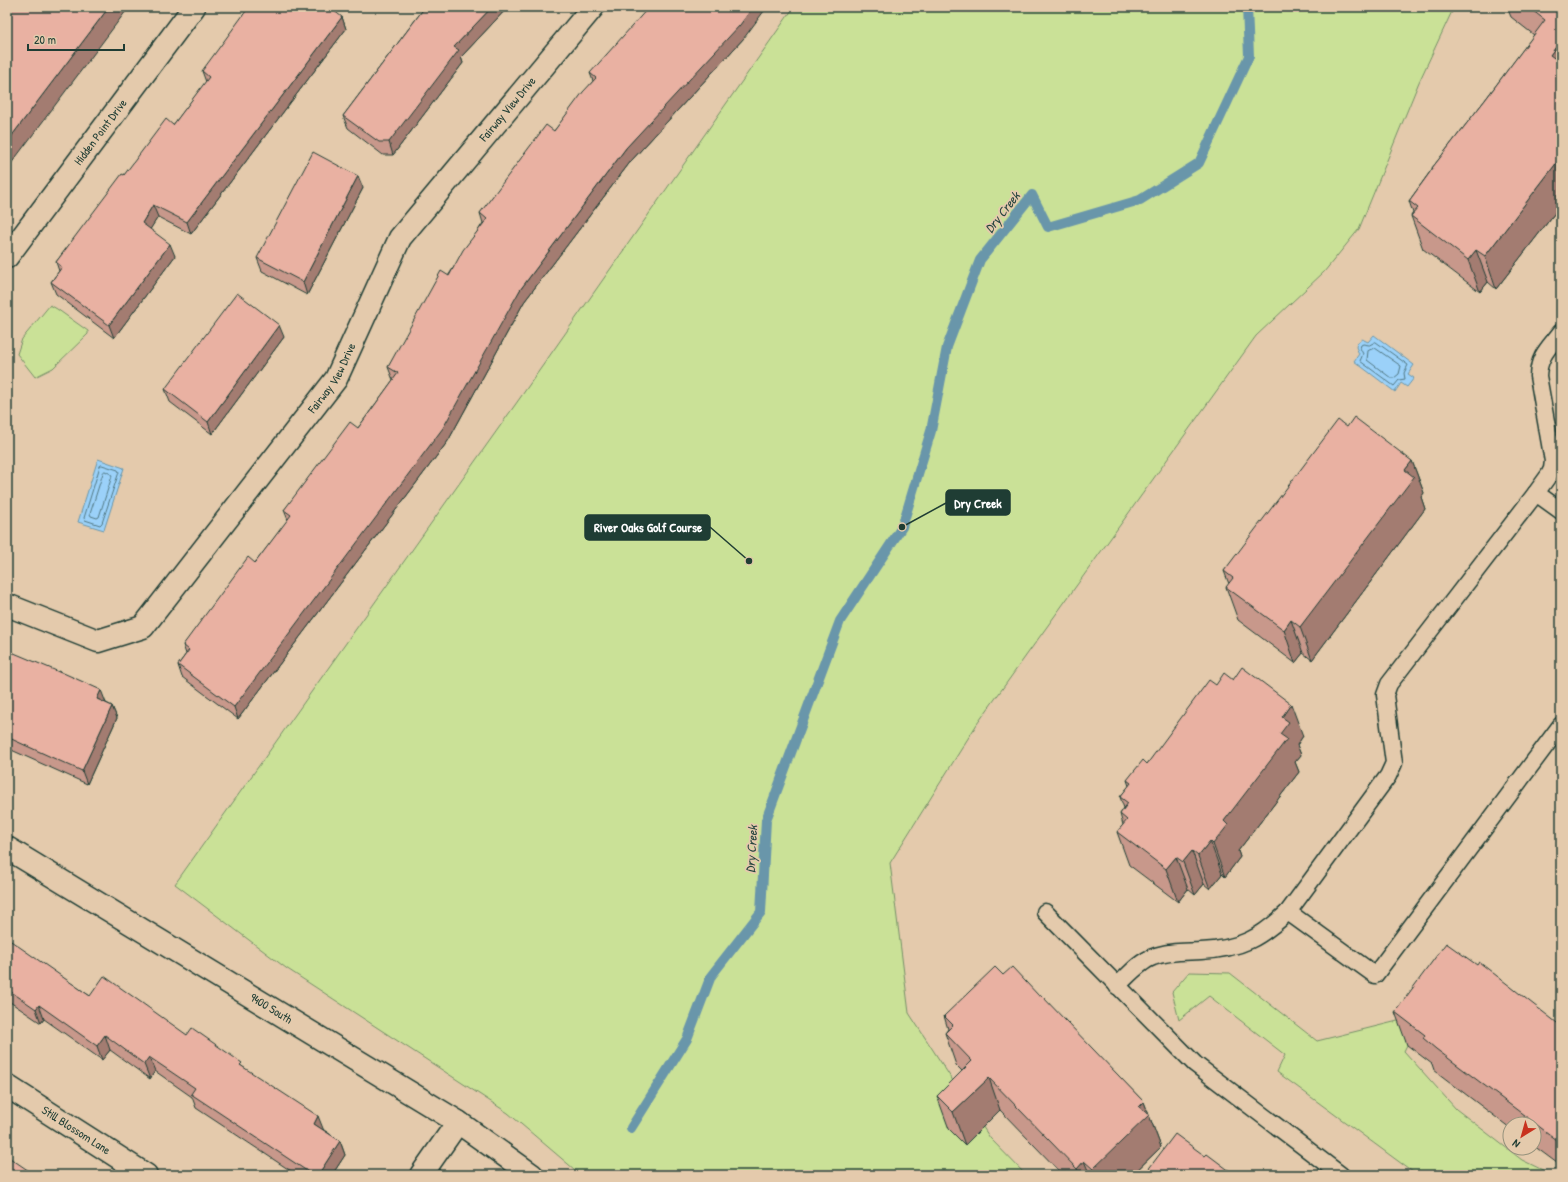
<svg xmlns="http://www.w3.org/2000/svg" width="1568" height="1182" font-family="'Patrick Hand',sans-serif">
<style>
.green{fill:#cae197;stroke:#748f66}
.water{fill:#9bd1f9;stroke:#6996aa}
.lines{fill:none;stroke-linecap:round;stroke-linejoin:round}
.shore{stroke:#517883;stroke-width:1}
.stream{stroke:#6996aa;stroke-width:10}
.service-casing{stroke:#1f3d34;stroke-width:19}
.minor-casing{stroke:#1f3d34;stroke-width:25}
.tertiary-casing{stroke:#1f3d34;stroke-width:25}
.service{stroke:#e4caac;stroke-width:16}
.minor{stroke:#e4caac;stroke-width:22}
.tertiary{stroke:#e4caac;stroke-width:22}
.wall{fill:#c8988b;stroke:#1f3d34}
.shaded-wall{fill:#a37c71;stroke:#1f3d34}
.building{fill:#e9b1a2;stroke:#1f3d34}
.labels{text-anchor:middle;stroke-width:3.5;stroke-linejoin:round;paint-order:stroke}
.street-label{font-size:12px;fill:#1f3d34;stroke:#e4caac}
.water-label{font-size:13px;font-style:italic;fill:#25443e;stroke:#e4caac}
.leader{fill:none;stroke:#1f3d34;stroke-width:1.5}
.callout-dot{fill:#1f3d34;stroke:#e4caac;stroke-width:1.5}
.callout{fill:#1f3d34;stroke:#1f3d34;stroke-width:1.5}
.callout-label{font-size:13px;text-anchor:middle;font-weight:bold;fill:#fff}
</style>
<rect width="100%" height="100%" fill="#e4caac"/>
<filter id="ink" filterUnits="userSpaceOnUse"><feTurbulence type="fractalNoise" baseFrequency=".025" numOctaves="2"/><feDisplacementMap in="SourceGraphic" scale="8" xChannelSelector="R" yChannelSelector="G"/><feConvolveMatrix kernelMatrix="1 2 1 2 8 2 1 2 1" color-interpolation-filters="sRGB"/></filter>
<g filter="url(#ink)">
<g class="green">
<path d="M 794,7 L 1454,7 L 1419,82 L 1359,229 L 1324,272 L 1256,336 L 977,724 L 890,863 L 909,1013 L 990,1138 L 1026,1175 L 581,1175 L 508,1113 L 286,968 L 175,884 L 520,398 Z"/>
<path d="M 50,305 L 57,309 L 88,331 L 88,334 L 53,368 L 35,377 L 17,354 L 22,339 Z"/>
<path d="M 1189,972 L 1230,973 L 1317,1041 L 1422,1015 L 1404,1051 L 1456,1109 L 1522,1160 L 1553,1175 L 1417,1175 L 1277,1072 L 1285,1055 L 1209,996 L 1179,1020 L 1172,992 Z"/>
</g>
<g class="water">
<path d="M 1374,335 L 1414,365 L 1408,374 L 1414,378 L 1407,387 L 1401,383 L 1395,392 L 1354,361 L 1359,354 L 1356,347 L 1357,343 L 1362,339 L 1368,342 Z"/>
<path d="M 98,459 L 124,468 L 104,530 L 78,522 Z"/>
</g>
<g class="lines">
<g class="shore">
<path d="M 1376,342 L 1408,365 L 1404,373 L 1405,379 L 1399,380 L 1394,386 L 1360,361 L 1363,354 L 1360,348 L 1361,345 L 1363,344 L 1369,345 Z"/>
<path d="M 1375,348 L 1401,366 L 1399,374 L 1394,378 L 1391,378 L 1367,360 L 1368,351 Z"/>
<path d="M 102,465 L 118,470 L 119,472 L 102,523 L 100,525 L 85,520 L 84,518 L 100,466 Z"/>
<path d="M 105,471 L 111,474 L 112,476 L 99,517 L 97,518 L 91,516 L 90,514 L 103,473 Z"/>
</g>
<path class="stream" d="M 631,1128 L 687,1039 L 711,976 L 761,912 L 766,820 L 840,621 L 902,527 L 931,431 L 947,347 L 980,260 L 1032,195 L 1048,227 L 1140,200 L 1199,163 L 1249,56 L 1247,7"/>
<defs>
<g id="service">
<path d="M 1536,493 L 1561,511"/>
<path d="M 1045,912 L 1195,1064 L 1341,1175"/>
<path d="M 1288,912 L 1375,975 L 1561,725"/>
<path d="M 1117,986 C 1128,976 1139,962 1153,957 C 1168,951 1185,952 1201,951 C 1241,949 1260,938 1288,912 L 1388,776 L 1394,763 L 1385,695 L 1389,684 L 1536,493 L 1549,475 L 1552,469 L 1553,461 L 1538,376 C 1539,355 1549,348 1561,332"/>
</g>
<g id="minor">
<path id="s1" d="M 7,257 L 194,7"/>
<path id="s2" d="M 7,605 L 98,641 L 143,627 L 336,379 L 400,238 L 593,7"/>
<path id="s3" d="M 7,1086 L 146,1175"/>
<path d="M 421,1175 L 458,1122"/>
</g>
<g id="tertiary">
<path id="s4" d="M 7,848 L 458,1122 L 532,1175"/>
</g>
</defs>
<use href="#service" class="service-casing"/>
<use href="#minor" class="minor-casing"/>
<use href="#tertiary" class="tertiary-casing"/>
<use href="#service" class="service"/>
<use href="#minor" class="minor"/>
<use href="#tertiary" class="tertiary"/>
</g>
<g class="wall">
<path d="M 425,7 L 508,7 L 461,57 L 463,63 L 393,155 L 383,155 L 348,128 L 343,116 Z"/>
<path d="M 1507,7 L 1561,7 L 1561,205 L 1496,289 L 1488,282 L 1480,292 L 1423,249 L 1411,216 L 1413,213 L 1409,201 L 1432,169 L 1432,168 L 1485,100 L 1534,35 L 1511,17 Z"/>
<path d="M 342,17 L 346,29 L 191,234 L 158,217 L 150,229 L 175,256 L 114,338 L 56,294 L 51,282 L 59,271 L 56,262 L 124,175 L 173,125 L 206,82 L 202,71 Z"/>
<path d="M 744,38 L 631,161 L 524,302 L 448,441 L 238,719 L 182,677 L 178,665 L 186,654 L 183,645 L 255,563 L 288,520 L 284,510 L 358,428 L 393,380 L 388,367 L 483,223 L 480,213 L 554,131 L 593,81 L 590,73 Z"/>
<path d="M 363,188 L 307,295 L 262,271 L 257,258 Z"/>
<path d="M 284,337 L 212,434 L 170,402 L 165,389 Z"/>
<path d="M 1347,427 L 1412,461 L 1424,493 L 1421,497 L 1425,509 L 1312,660 L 1303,653 L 1295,663 L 1238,620 L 1226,587 L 1229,584 L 1224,571 Z"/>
<path d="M 7,650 L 112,706 L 117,718 L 87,784 L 7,748 Z"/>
<path d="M 1216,685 L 1303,736 L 1297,745 L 1301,755 L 1295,762 L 1299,772 L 1238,851 L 1240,857 L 1225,877 L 1222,874 L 1210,889 L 1204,884 L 1195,895 L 1188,889 L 1178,902 L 1129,865 L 1117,832 L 1123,825 L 1120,814 L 1124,808 L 1120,797 L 1129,786 L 1127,780 L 1147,764 Z"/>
<path d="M 7,940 L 90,996 L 187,1035 L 243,1067 L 324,1130 L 340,1141 L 345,1155 L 332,1175 L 297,1175 L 196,1108 L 192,1097 L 155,1071 L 150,1079 L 110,1050 L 102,1060 L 44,1019 L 41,1023 L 7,1000 Z"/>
<path d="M 1003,975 L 1039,996 L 1144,1102 L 1161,1147 L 1132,1175 L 1063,1175 L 1000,1110 L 965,1145 L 949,1129 L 937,1096 L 962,1071 L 956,1065 L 945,1033 L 948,1029 L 944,1016 Z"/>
<path d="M 1395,1012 L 1561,1026 L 1561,1166 L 1534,1146 L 1534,1124 L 1510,1124 L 1510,1128 L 1434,1070 L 1432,1064 L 1407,1045 Z"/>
</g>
<g class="shaded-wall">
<path d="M 109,7 L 129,7 L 7,169 L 7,142 Z"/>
<path d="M 492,7 L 508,7 L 461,57 L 463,63 L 393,155 L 389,142 L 454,47 Z"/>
<path d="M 753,7 L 767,7 L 744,38 L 631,161 L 524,302 L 448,441 L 238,719 L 234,707 L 520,290 L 626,148 Z"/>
<path d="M 342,17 L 346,29 L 191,234 L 187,222 Z"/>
<path d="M 1561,40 L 1561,86 L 1550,55 Z"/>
<path d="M 1561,157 L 1561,205 L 1496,289 L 1485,256 Z"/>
<path d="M 358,176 L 363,188 L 307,295 L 303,282 Z"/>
<path d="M 153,205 L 158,217 L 146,236 L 142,223 Z"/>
<path d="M 170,244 L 175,256 L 114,338 L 109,325 Z"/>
<path d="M 1476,250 L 1488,282 L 1480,292 L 1468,260 Z"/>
<path d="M 279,325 L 284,337 L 212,434 L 208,422 Z"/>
<path d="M 1412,461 L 1424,493 L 1421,497 L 1425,509 L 1312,660 L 1300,627 L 1405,470 Z"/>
<path d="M 1291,620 L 1303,653 L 1295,663 L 1284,630 Z"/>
<path d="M 101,690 L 106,703 L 97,699 Z"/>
<path d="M 1291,704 L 1303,736 L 1297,745 L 1301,755 L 1295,762 L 1299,772 L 1238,851 L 1240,857 L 1225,877 L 1213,844 L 1224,821 L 1280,734 L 1282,717 Z"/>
<path d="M 112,706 L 117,718 L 87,784 L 82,771 Z"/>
<path d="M 1210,841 L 1222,874 L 1210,889 L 1198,856 Z"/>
<path d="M 1192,851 L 1204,884 L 1195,895 L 1183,862 Z"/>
<path d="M 1176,857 L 1188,889 L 1178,902 L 1166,869 Z"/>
<path d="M 39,1005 L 44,1019 L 41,1023 L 36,1009 Z"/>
<path d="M 105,1035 L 110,1050 L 102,1060 L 97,1046 Z"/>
<path d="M 149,1057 L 155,1071 L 150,1079 L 144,1064 Z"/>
<path d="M 989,1078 L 1000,1110 L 965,1145 L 953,1112 Z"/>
<path d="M 1144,1102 L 1161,1147 L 1132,1175 L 1095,1175 L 1093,1169 L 1139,1107 Z"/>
<path d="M 318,1116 L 324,1131 L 314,1124 Z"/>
<path d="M 340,1141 L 345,1155 L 332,1175 L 318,1175 Z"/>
<path d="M 1084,1161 L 1090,1175 L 1079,1175 L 1077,1169 Z"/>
</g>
<g class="building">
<path d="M 7,7 L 109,7 L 7,142 L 7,39 L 8,38 L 7,37 Z"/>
<path d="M 249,7 L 329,7 L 342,17 L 187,222 L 153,205 L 142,223 L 170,244 L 109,325 L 51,282 L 62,267 L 56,262 L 122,174 L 124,175 L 166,119 L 173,125 L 209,77 L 202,71 Z"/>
<path d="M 425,7 L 492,7 L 454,47 L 459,50 L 389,142 L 379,142 L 343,116 Z"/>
<path d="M 649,7 L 753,7 L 740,25 L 626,148 L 520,290 L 443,428 L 234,707 L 178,665 L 189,650 L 183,645 L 248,557 L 255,563 L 291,515 L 284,510 L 350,422 L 358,428 L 398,373 L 388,367 L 441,271 L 449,276 L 463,250 L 487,219 L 480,213 L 546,125 L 554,131 L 583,92 L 596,78 L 590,73 Z"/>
<path d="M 1528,7 L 1561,7 L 1561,40 L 1550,55 L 1561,63 L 1561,157 L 1485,256 L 1476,250 L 1468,260 L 1411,216 L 1418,208 L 1409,201 L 1433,168 L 1432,168 L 1485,100 L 1545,20 Z"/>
<path d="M 313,152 L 358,176 L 303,282 L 257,258 Z"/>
<path d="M 237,293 L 279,325 L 208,422 L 165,389 Z"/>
<path d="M 1354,417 L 1412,461 L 1405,470 L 1414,477 L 1300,627 L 1291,620 L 1284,630 L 1226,587 L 1233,578 L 1224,571 L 1338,420 L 1347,427 Z"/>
<path d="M 7,650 L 59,672 L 59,671 L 101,690 L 97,699 L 112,706 L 82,771 L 7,737 Z"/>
<path d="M 1242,667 L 1291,704 L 1282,717 L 1289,722 L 1280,734 L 1287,739 L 1224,821 L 1228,825 L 1213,844 L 1210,841 L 1198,856 L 1192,851 L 1183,862 L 1176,857 L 1166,869 L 1117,832 L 1127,820 L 1120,814 L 1128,803 L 1120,797 L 1131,783 L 1127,780 L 1143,760 L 1147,764 L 1209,680 L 1216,685 L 1224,673 L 1233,680 Z"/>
<path d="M 8,939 L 90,996 L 104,976 L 187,1035 L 192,1028 L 242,1063 L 240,1065 L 318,1116 L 314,1124 L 340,1141 L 318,1175 L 313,1175 L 191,1094 L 195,1088 L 149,1057 L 144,1064 L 105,1035 L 97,1046 L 39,1005 L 36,1009 L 7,989 L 7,940 Z"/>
<path d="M 1446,943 L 1477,965 L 1479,962 L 1561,1026 L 1561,1143 L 1436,1049 L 1423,1038 L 1425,1035 L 1395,1012 Z"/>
<path d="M 995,967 L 1003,975 L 1012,967 L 1039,996 L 1041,995 L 1144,1102 L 1139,1107 L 1149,1115 L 1093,1169 L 1084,1161 L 1077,1169 L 989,1078 L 953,1112 L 937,1096 L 972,1061 L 945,1033 L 953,1025 L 944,1016 Z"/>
<path d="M 1175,1134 L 1205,1156 L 1207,1154 L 1235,1175 L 1144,1175 Z"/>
<path d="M 7,1156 L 35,1175 L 7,1175 Z"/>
</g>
</g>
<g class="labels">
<g class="street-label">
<text dy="4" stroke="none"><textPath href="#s2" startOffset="782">Fairway View Drive</textPath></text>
<text dy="4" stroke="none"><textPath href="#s1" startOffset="156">Hidden Point Drive</textPath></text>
<text dy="4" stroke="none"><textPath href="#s2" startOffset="458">Fairway View Drive</textPath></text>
<text dy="4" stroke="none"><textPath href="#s4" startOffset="309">9400 South</textPath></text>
<text dy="4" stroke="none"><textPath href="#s3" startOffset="82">Still Blossom Lane</textPath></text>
</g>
<g class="water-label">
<text transform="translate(1002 212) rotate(-52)" y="5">Dry Creek</text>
<text transform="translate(751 849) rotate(-87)" y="5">Dry Creek</text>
</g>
</g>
<path class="leader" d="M902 527L946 503M749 561L710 527"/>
<g class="callout-dot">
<circle cx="902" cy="527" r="4"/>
<circle cx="749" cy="561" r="4"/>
</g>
<g class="callout">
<rect x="946" y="490" width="64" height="25" rx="4"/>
<rect x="585" y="515" width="125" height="25" rx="4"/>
</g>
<g class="callout-label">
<text x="978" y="508">Dry Creek</text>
<text x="648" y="532">River Oaks Golf Course</text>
</g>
<rect width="1568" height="1182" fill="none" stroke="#e4caac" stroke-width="24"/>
<rect x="12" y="12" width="1544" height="1158" fill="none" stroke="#1f3d34" stroke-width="1.5" filter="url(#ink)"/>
<g transform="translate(1522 1136) rotate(217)"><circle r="19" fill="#e4caac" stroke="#95927c"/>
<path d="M0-3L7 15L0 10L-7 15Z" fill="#c8321e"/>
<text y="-6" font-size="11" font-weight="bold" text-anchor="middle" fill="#1f3d34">N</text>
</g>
<path d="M28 44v6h96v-6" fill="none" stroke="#1f3d34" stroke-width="2"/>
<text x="34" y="44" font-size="12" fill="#1f3d34" stroke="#e4caac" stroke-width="3" paint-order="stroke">20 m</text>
</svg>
